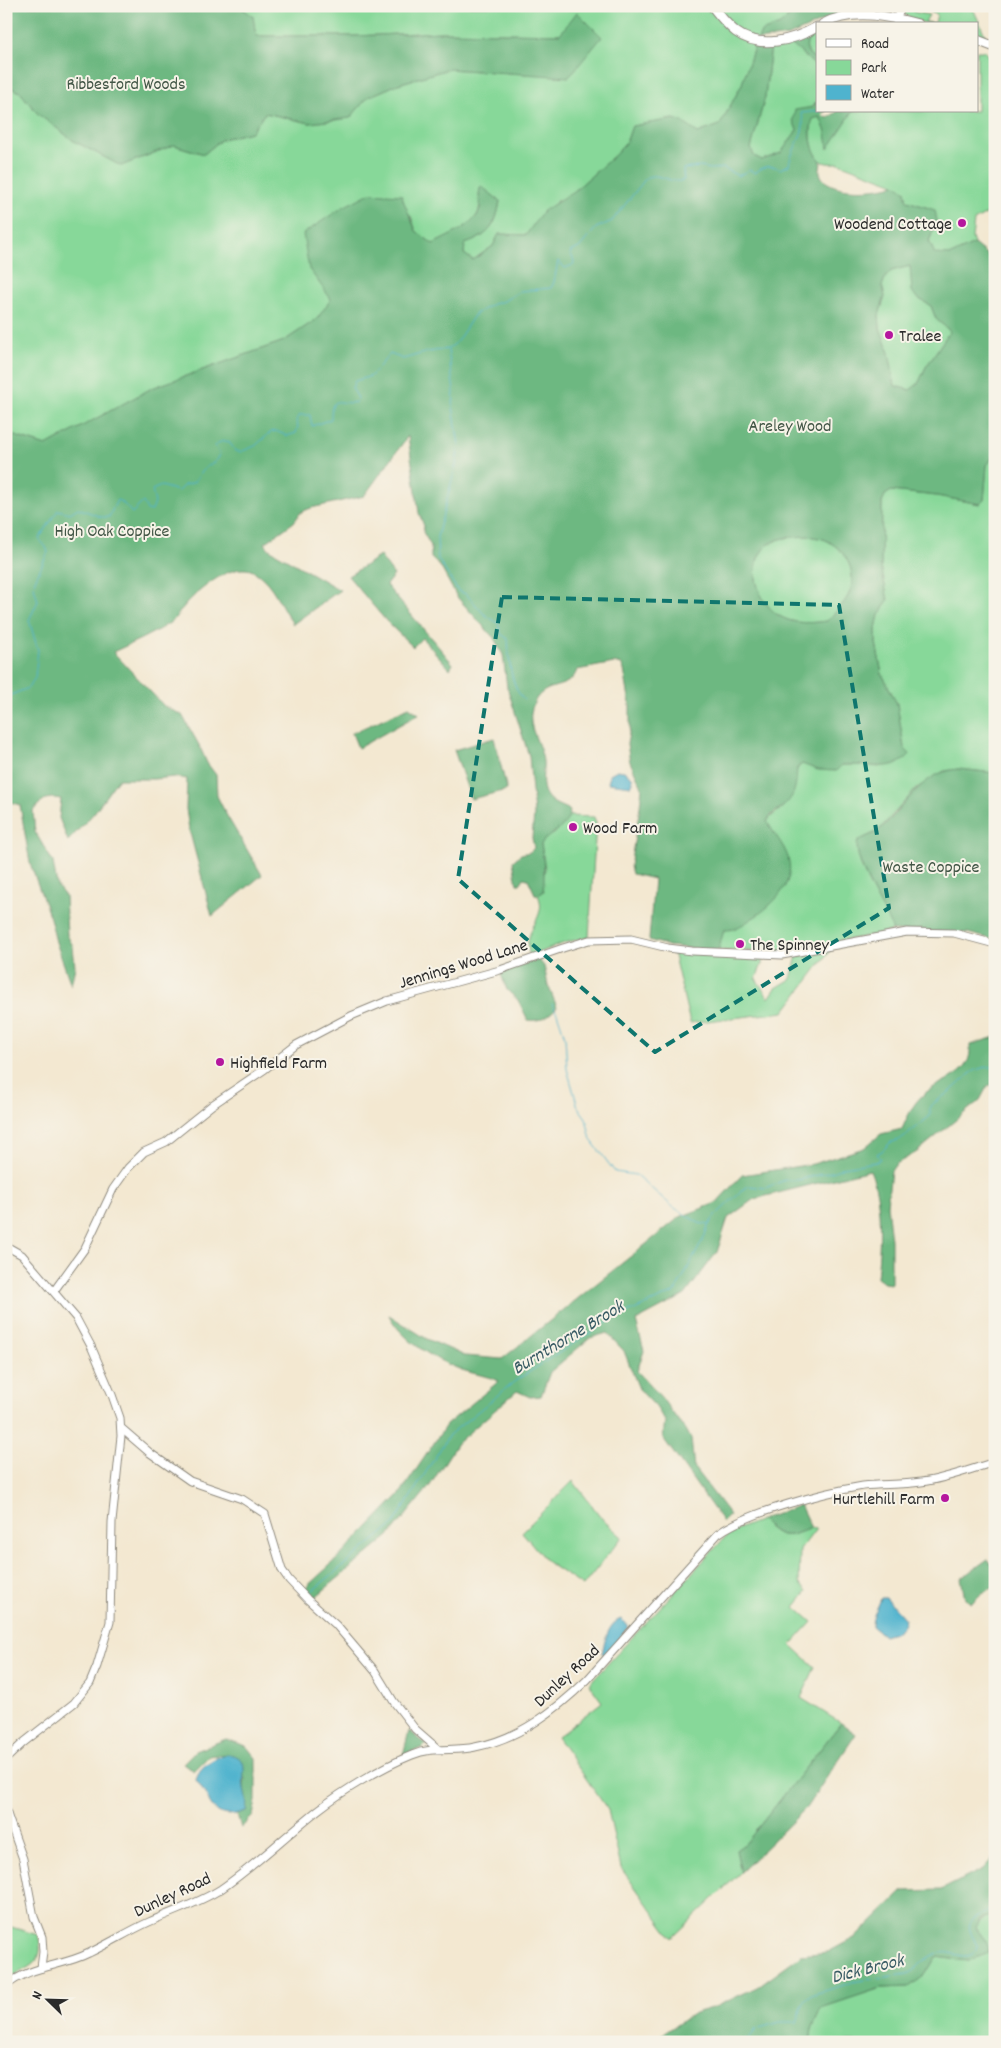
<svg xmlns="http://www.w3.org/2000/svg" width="1001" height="2048" font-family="Dekko,sans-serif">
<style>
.green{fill:#87d899;stroke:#598262;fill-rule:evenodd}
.forest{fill:#6db881;stroke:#4c7256;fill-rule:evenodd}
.water{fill:#4fb3ce;stroke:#3d6f7c}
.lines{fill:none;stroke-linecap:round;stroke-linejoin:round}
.stream{stroke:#4fb3ce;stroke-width:1}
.minor-casing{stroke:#8f8a7e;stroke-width:9}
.major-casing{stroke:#8f8a7e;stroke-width:11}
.minor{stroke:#fff;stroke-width:7}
.major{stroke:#fff;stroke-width:9}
.marked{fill:none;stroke:#0f766e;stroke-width:4;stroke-dasharray:10 6;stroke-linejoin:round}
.poi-dot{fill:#b5179e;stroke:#f7f3e8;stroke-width:2}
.labels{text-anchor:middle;stroke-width:4;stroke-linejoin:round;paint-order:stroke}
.park-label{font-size:18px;fill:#425646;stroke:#f7f3e8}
.poi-label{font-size:18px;fill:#2b2b2b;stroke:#f7f3e8;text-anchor:start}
.street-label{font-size:18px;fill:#2b2b2b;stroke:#f7f3e8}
.water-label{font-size:19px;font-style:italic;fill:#385b64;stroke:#f7f3e8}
</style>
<rect width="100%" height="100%" fill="#f7f3e8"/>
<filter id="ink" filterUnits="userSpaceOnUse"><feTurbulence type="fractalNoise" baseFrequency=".02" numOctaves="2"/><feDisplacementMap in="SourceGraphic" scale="10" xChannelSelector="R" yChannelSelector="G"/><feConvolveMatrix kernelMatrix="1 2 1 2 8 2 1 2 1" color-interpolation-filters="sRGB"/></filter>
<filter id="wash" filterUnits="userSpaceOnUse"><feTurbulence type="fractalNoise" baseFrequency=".0096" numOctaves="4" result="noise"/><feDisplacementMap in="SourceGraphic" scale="20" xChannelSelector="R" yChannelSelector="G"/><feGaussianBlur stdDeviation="1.12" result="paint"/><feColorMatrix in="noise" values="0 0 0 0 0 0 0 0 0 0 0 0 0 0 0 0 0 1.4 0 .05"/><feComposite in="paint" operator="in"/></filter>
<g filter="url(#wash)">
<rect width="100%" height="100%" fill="#f3e8d1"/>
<g class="green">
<path d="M 239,6 L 800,6 L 780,25 L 762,32 L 755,44 L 742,84 L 720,125 L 698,133 L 674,119 L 632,126 L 626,143 L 615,155 L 573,192 L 557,201 L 526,235 L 499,234 L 493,246 L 473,260 L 464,254 L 465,244 C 489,236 496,226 500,201 L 481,187 C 477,196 481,202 479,210 C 475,227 447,237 433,244 L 416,231 L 411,216 L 309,269 L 332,299 L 317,319 L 284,341 L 152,388 L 46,446 L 12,435 C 3,407 4,376 12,348 L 6,350 L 6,85 L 20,92 L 38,114 L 74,141 L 121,166 L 174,145 L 204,154 L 222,139 L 251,132 L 265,113 L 310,123 L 350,118 L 368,97 L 398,84 L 448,69 L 527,74 L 560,34 L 442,32 L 355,36 L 256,36 L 252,16 Z"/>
<path d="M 849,6 L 898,6 L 894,11 L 889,13 L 847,10 Z"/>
<path d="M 905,6 L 972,6 L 985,35 L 977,36 L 977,24 C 954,24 922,29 904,14 ZM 915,8 L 931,9 L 931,13 L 937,14 L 935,23 L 925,22 L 929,15 L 914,12 Z"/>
<path d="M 817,34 L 817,61 C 804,52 802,41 817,34 Z"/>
<path d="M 789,42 L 817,67 C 817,100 824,101 793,120 L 797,130 L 781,153 L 762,160 L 754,156 L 751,148 L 765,97 L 771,45 Z"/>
<path d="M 977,51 L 985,51 L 989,56 L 995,57 L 995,209 L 974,221 L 972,238 L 974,244 L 951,255 L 935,255 L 929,241 L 937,221 L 929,208 L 907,201 L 905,191 L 895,184 L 839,163 C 833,163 828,164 823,162 C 810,155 809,131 813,118 L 820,117 L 826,132 L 828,148 L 853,111 L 977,111 Z"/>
<path d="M 910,266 L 916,297 L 931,306 L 936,319 L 950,331 L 926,367 L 918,384 L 910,390 L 895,386 L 889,353 L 880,328 L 879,315 L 885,297 L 882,286 L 885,278 L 891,271 Z"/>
<path d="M 995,454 L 995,773 L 958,769 L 944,771 L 917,788 L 878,831 L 858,841 C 853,866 884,907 893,931 L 784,952 L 718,950 L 722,935 L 769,826 L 767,822 C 771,814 780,812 784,805 C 792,792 789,774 802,764 L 836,771 L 842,765 L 864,765 L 879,767 L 904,748 L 897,704 L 882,674 L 876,643 L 876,628 L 879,615 L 888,600 L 881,567 L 882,502 L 885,495 L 891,491 L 937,496 L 980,504 L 984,500 L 987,465 Z"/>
<path d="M 810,536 C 816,538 823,538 828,541 C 847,552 858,573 849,594 C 844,604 835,613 827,621 C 811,623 793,625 778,615 C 757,601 745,563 768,545 C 779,536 797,537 810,536 Z"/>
<path d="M 569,816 L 594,817 L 596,823 L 589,937 L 567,942 L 530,956 C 520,930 549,918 538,895 L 544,891 L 542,882 L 545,869 L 541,844 L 547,836 L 554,834 Z"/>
<path d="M 831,950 L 784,1012 L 690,1023 L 673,952 L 762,957 L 762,964 L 756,979 L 769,998 L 776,988 L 791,979 L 797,956 Z"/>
<path d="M 573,1481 L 604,1521 L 622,1537 L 583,1586 L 547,1562 L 522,1532 Z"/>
<path d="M 761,1520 C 774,1533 781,1540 800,1532 C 806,1530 810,1527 816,1529 L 800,1550 L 799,1583 L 807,1592 L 795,1607 L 812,1622 L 791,1645 L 815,1667 L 801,1698 L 841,1723 L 746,1843 L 736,1850 L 741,1872 L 672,1938 L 621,1868 L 608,1810 L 557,1737 L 602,1702 L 589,1684 L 730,1532 Z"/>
<path d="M 995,1915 L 995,2042 L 810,2042 L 812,2029 L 821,2008 L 881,1988 L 909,1987 L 925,1975 L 936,1957 L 968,1961 L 985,1940 L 976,1928 C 979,1918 986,1918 995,1915 Z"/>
<path d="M 8,1926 L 38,1935 C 47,1967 26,1965 6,1981 Z"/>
</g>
<g class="forest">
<path d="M 6,6 L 104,6 L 112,8 L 239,6 L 253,16 L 256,36 L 355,36 L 442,32 L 560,34 L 577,12 L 602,37 L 569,77 L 448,69 L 398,84 L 368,97 L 350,118 L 310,123 L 265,113 L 251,132 L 222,139 L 204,154 L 174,145 L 121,166 L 74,141 L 38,114 L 20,92 L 6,85 Z"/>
<path d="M 800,6 L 849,6 L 847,10 L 789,36 L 758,40 L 761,32 L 780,25 Z"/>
<path d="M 817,31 L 817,34 C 802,41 804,52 817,61 L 817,67 L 789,42 Z"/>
<path d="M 755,44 L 771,45 L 765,97 L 751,148 L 754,156 L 762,160 L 781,153 L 797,130 L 793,120 L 795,110 L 813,107 L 817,101 L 817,111 L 826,111 L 822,115 L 828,118 L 838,111 L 853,111 L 828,149 L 826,132 L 820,117 L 813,119 C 808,133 811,150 821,161 C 821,165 819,169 820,173 C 825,195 880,191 895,184 L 905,191 L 907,201 L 935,210 L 937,221 L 929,241 L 935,254 L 951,255 L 974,244 L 995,261 L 995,454 L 987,465 L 984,500 L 980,504 L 937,496 L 891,491 L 885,495 L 882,502 L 881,567 L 888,600 L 879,615 L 876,628 L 876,643 L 882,674 L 897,704 L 904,748 L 910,754 C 895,774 864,763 842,765 L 836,771 L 818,770 L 802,764 L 797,768 C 796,785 796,797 781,808 C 775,812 770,815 767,821 C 772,831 779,839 784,848 C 800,877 779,900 756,916 C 746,922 736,931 724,930 L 718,951 L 668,946 L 649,940 L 654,879 L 632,874 L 630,866 L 640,807 L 642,787 L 630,762 L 627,744 L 630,728 L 630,704 L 624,670 L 622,665 L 614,663 L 577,670 C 570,691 548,681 536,699 C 522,723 540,739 543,761 C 544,772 540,785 546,795 C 551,803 560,806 568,809 L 570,811 C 567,830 551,831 541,844 C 544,860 545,876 543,892 L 538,895 L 535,894 L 528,879 L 524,878 L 520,884 L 517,884 L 513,861 L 521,854 L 530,852 L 534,848 L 532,838 L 534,814 L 529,756 L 507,687 L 503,655 L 494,638 L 457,597 L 440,566 L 431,558 L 431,546 L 423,532 L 424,526 L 419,513 L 408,436 L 364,496 L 311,508 L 301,512 L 294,522 L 265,543 L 269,549 L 340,590 L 293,624 C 280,606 274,584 255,572 C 234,559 199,590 186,604 C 180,611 176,619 168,624 C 151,635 132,643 113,652 L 164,706 L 182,715 L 199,745 L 207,763 L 216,775 L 217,796 L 227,816 L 262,875 L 212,916 L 189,829 L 186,809 L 187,779 L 175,777 L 154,779 L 118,779 L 94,813 L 68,841 L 59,818 L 61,799 C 46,796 42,800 33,811 L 35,832 L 53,862 L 57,886 L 65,896 L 67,935 L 73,946 L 75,967 L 71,985 L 56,942 L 50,918 L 30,863 L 20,805 L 6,801 L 6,418 L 12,435 L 46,446 L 152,388 L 284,341 L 317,319 L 331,299 L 309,269 L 303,234 L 343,207 L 370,193 L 401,195 L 416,231 L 433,244 C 446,237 476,225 480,209 C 481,201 477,196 481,186 L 500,201 C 496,226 489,236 465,244 L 464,254 L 473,260 L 493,246 L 499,234 L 526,235 L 542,212 L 573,192 L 615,155 L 626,143 L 632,126 L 674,119 L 681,121 L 698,133 L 720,125 L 742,84 ZM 910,266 L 912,291 L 916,297 L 931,306 L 936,319 L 950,331 L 926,367 L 918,384 L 910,390 L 895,386 L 889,353 L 880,328 L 879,315 L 885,296 L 882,286 L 885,278 L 891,271 ZM 810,536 C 816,538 823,538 828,541 C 847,552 858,573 849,594 C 844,604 835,613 827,621 C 811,623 793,625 778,615 C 757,601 745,563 768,545 C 779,536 797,537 810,536 Z"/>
<path d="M 380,556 L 394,575 L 386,585 L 453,664 L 450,669 L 422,638 L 413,647 L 387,622 L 348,576 Z"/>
<path d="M 409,707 L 419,714 L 358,748 L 352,733 Z"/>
<path d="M 494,738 L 507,790 L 471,799 L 454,750 Z"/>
<path d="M 958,769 L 995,773 L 995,940 L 968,933 L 893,931 C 886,913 851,858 858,841 C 864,837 873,835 879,830 C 905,808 920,772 958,769 Z"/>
<path d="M 538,959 L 544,966 L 548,985 L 557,1007 C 549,1016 540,1022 528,1020 L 518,1000 L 507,990 L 500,972 Z"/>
<path d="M 995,1037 L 995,1084 L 987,1087 L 980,1100 L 917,1152 L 896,1164 L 891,1171 L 887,1205 L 891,1240 L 891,1284 L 884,1283 L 877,1278 C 880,1246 883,1200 870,1170 L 754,1199 L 728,1218 L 717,1252 L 685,1295 L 636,1321 L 644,1351 L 637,1371 L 661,1397 L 691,1438 L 694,1468 L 730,1515 L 723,1522 L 663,1438 L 665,1421 L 656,1407 L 639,1389 L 624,1351 L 607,1333 L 590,1338 L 550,1372 L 541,1396 L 530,1397 L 517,1391 L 457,1443 L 429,1487 L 389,1536 L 313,1599 L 303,1590 L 338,1558 L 400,1494 L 446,1425 L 499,1381 C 488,1376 474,1374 462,1370 C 435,1360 402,1341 389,1315 L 427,1339 L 465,1356 L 502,1359 L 680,1217 L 716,1203 L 742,1175 L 813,1164 L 864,1148 L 881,1134 L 902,1129 C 907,1118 913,1103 923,1095 C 942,1078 973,1076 970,1045 Z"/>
<path d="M 800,1505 L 811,1528 C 786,1538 781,1540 761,1520 Z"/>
<path d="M 988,1559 L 995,1570 L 995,1587 L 982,1593 L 972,1603 L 965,1599 L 961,1578 Z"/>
<path d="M 841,1723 L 856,1734 L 806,1808 L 741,1872 L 736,1850 L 746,1843 Z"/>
<path d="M 409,1731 L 426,1744 L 422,1748 L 403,1755 Z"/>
<path d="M 226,1739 L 246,1746 L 256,1758 L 256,1801 L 253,1816 L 241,1828 L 237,1814 L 246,1811 C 246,1801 242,1788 245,1779 L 228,1754 L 209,1756 L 194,1771 L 183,1763 L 195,1751 Z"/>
<path d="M 995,1856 L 995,1915 L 980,1919 L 976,1928 L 985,1940 L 989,1953 L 968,1961 L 936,1957 L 925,1975 L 909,1987 L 881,1988 L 821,2008 L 812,2029 L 810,2042 L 651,2042 L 694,2013 L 715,2007 L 757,1987 L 801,1955 L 828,1952 L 856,1937 L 903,1891 L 941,1890 L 983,1869 Z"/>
</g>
<g class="water">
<path d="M 617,770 L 624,771 L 632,777 L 633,782 L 631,786 L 608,783 L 610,774 Z"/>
<path d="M 881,1598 L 886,1598 L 905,1619 C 903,1631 895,1633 884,1636 L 872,1626 C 872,1615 878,1608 881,1598 Z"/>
<path d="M 621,1619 L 628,1627 L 614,1646 L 604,1655 L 602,1653 C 605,1641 608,1623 621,1619 Z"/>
<path d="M 228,1754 C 252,1758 241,1772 244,1788 C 245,1796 248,1802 246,1811 C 211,1824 213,1802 196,1780 C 199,1765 214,1758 228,1754 Z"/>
</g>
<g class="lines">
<g class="stream">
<path d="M 836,16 L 837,6"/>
<path d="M 448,350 L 454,391 L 453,407 L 459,445 L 456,465 L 437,537 L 438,559 L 458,591 L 466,594 L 484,614 L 498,623 L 501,634 L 508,639 C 509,658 510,686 524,700"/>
<path d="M 6,697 L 28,688 L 35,678 L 38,650 L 29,620 L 38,601 L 34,587 L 35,580 L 48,552 L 46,547 L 39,539 L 58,510 L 70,513 L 78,508 L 101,517 L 109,517 L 117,500 L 122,502 L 132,513 L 143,502 L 147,510 L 152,511 L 155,503 L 152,490 L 161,486 L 178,491 L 184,485 C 200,483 196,475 205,468 C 212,463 217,463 220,454 L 215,446 L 220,442 L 228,441 L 236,451 L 240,452 L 255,446 L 271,432 L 276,431 L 287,436 L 296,433 L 298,426 L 296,421 L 300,415 L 310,415 L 312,426 L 331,419 C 331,392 340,406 356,402 L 358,398 L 352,388 L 355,381 L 371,376 L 390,354 L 403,359 L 428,352 L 448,349 L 456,343 L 475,314 L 493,304 L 504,301 L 520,291 L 551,288 L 554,282 L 558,261 L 565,268 L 573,265 L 574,261 L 570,252 L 579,248 L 596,228 L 612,221 L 647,177 C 660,172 672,185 684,180 L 683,169 L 700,167 L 711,169 L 724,168 L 738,176 L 749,170 L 755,173 C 763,166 771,164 780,169 L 789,165 C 792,146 809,131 801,113 L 820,111"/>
<path d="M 552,1004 L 557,1013 L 565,1037 L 567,1069 L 578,1107 L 586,1118 L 591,1140 L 615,1172 L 636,1175 L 673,1207 L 699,1223 L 709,1225"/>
<path d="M 312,1591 L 393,1525 L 449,1435 L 515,1381 L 609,1321 L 675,1292 L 704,1238 L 708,1226 L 715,1216 L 742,1190 L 749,1186 L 765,1188 L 785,1180 L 798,1180 L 835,1171 L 843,1167 L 876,1162 L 881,1159 L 877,1154 L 882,1151 L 891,1142 C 901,1142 921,1123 930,1116 L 930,1106 C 938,1100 945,1095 953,1089 C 968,1077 972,1066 995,1067"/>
<path d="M 721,2042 C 738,2038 745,2048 756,2029 L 780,2022 L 797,2022 C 800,2015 801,2006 806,1999 C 811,1992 841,1988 851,1982 L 907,1974 C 919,1969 925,1955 940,1953 C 955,1950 969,1965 978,1947 C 962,1919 969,1921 995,1908"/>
</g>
</g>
</g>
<g filter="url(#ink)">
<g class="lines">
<defs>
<g id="minor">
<path d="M 896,18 L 903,6"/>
<path d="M 6,1246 L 22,1255 L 76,1318 L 91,1346 L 112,1395 L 120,1418 L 121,1436 L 112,1522 L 110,1622 L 97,1666 L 90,1683 L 74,1703 L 23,1743 L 6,1759"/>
<path d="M 54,1291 L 85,1248 L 113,1189 L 128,1168 L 144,1152 L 166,1142 L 212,1105 L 265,1069 L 296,1045 L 351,1016 L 387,1001 L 500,970 L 563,948 L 589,940 L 631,939 L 668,948 L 692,951 L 782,955 L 907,932 L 954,933 L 995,944"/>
<path d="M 121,1428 L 150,1453 L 190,1481 L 242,1499 L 265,1514 L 282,1570 L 289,1580 L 307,1599 L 336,1625 L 375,1671 L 394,1702 L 415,1729 L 438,1749"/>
<path d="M 6,1811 L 23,1859 L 34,1917 L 42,1937 L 43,1952 L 41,1968"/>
<path d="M 6,1986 C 30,1965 62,1967 89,1953 C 110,1943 129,1931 149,1922 C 173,1911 199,1903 221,1889 C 256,1865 285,1836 318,1810 C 344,1790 382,1767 412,1755 C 433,1746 454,1752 475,1747 C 519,1739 556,1710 587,1680 L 718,1534 C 747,1512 827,1492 863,1486 C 882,1484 902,1485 921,1482 C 946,1479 971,1469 995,1462"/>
</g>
<g id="major">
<path d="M 712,6 C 719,15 727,25 736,32 C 760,50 794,40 817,27"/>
<path d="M 823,24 C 853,8 887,16 918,24"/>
<path d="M 977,40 L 995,47"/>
</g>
</defs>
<use href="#minor" class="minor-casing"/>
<use href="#major" class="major-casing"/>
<use href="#minor" class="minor"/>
<use href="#major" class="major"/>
</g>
</g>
<path class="marked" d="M 502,597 L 839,605 L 889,908 L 655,1052 L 458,879 Z"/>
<g class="poi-dot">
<circle cx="962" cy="223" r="5"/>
<circle cx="889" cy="335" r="5"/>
<circle cx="573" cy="827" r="5"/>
<circle cx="740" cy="944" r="5"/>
<circle cx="220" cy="1062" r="5"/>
<circle cx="945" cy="1498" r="5"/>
</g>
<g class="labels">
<g class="park-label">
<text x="126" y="89">Ribbesford Woods</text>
<text x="790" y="431">Areley Wood</text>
<text x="112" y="536">High Oak Coppice</text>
<text x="931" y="872">Waste Coppice</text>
</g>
<g class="poi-label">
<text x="952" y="229" text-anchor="end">Woodend Cottage</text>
<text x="899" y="341">Tralee</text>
<text x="583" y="833">Wood Farm</text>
<text x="750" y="950">The Spinney</text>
<text x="230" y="1068">Highfield Farm</text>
<text x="935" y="1504" text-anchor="end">Hurtlehill Farm</text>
</g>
<g class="street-label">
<text transform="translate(463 963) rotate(-17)" y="6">Jennings Wood Lane</text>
<text transform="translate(566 1675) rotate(-43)" y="6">Dunley Road</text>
<text transform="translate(172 1894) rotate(-25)" y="6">Dunley Road</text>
</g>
<g class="water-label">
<text transform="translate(567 1336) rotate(-31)" y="7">Burnthorne Brook</text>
<text transform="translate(867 1967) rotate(-14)" y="7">Dick Brook</text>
</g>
</g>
<rect width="1001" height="2048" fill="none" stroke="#f7f3e8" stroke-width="25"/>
<rect x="816" y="22" width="162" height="90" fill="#f7f3e8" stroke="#a5a39c"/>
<rect x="826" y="39" width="25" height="8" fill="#ffffff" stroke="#a5a39c"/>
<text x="861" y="48" font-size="15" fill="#2b2b2b">Road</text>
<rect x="826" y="60" width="25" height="15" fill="#87d899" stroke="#a5a39c"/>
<text x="861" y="72" font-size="15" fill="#2b2b2b">Park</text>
<rect x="826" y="85" width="25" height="15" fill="#4fb3ce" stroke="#a5a39c"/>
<text x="861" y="98" font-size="15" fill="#2b2b2b">Water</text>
<g transform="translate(48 2000) rotate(293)" stroke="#f7f3e8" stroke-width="4" paint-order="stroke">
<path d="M0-4L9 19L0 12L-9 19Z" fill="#2b2b2b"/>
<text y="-8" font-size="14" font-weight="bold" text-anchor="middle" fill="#2b2b2b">N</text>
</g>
</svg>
